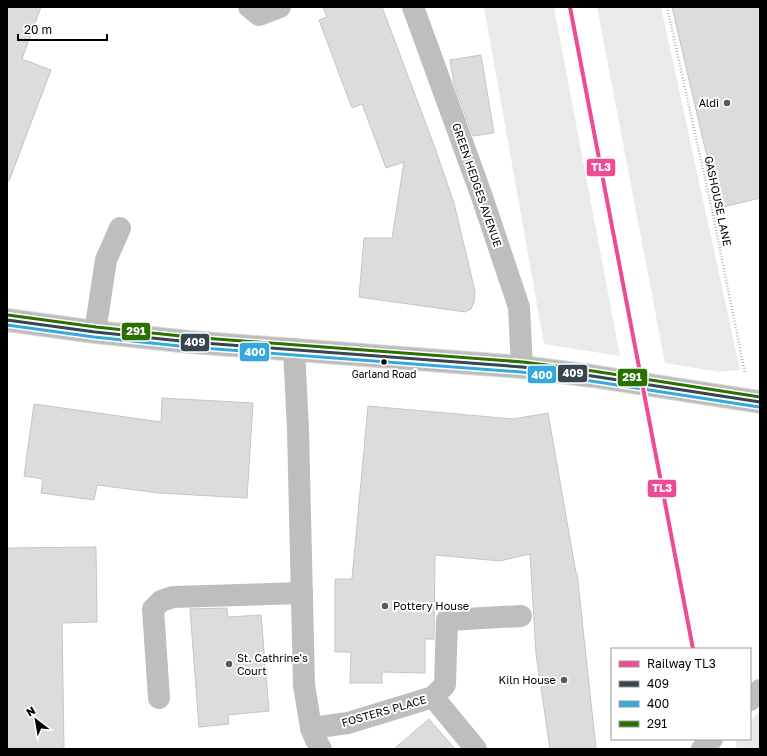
<svg xmlns="http://www.w3.org/2000/svg" width="767" height="756" font-family="'Golos Text',sans-serif">
<style>
.green{fill:#eaeaea}
.building{fill:#dcdcdc;stroke:#c5c5c5}
.lines{fill:none;stroke-linecap:round;stroke-linejoin:round}
.highway-casing{stroke:#dbdbdb;stroke-width:24}
.path{stroke:#b8b8b8;stroke-width:2.5;stroke-dasharray:1 2;stroke-linecap:butt}
.minor{stroke:#bebebe;stroke-width:22}
.highway{stroke:#bdbdbd;stroke-width:22}
.bus-1-casing{stroke:#fff;stroke-width:6}
.bus-2-casing{stroke:#fff;stroke-width:6}
.bus-3-casing{stroke:#fff;stroke-width:6}
.bus-1{stroke:#36454f;stroke-width:3}
.bus-2{stroke:#35a9de;stroke-width:3}
.bus-3{stroke:#297000;stroke-width:3}
.rail-1-casing{stroke:#fff;stroke-width:7}
.rail-1{stroke:#ee4b95;stroke-width:4}
.poi-dot{fill:#595959;stroke:#fff;stroke-width:1.5}
.bus-dot{fill:#000;stroke:#fff;stroke-width:1.5}
.labels{text-anchor:middle;stroke-width:4;stroke-linejoin:round;paint-order:stroke}
.bus-label{font-size:10px;fill:#000;stroke:#fff}
.poi-label{font-size:11px;fill:#000;stroke:#fff;text-anchor:end}
.street-label{font-size:11px;fill:#000;stroke:#fff}
.line-badge{stroke:#fff;stroke-width:1.5}
.badge-label{font-size:11px;text-anchor:middle;font-weight:bold;fill:#fff}
</style>
<rect width="100%" height="100%" fill="#fff"/>
<g class="green">
<path d="M 484,7 L 554,7 L 620,356 L 544,344 Z"/>
<path d="M 597,7 L 661,7 L 740,370 L 718,372 L 665,363 Z"/>
<path d="M 760,711 L 760,749 L 737,749 L 735,739 L 750,739 L 750,722 Z"/>
</g>
<g class="building">
<path d="M 7,7 L 41,7 L 22,59 L 51,70 L 9,181 L 7,181 Z"/>
<path d="M 323,7 L 382,7 L 435,148 L 454,203 L 475,291 L 474,302 L 471,309 L 465,312 L 359,297 L 364,238 L 392,238 L 404,162 L 386,168 L 362,104 L 352,108 L 319,20 L 327,17 Z"/>
<path d="M 672,7 L 760,7 L 760,198 L 719,208 Z"/>
<path d="M 481,55 L 494,133 L 473,136 L 454,84 L 450,60 Z"/>
<path d="M 162,398 L 253,403 L 247,498 L 159,493 L 97,485 L 94,500 L 41,493 L 43,479 L 24,476 L 34,404 L 161,422 Z"/>
<path d="M 368,406 L 513,419 L 548,413 L 576,573 L 577,573 L 596,749 L 550,749 L 536,654 L 530,554 L 500,561 L 435,555 L 434,639 L 425,639 L 425,673 L 382,672 L 382,683 L 350,683 L 351,652 L 335,652 L 335,579 L 352,579 Z"/>
<path d="M 96,547 L 97,622 L 62,623 L 64,749 L 7,749 L 7,548 Z"/>
<path d="M 227,608 L 228,617 L 261,615 L 269,711 L 228,715 L 229,724 L 199,727 L 190,609 Z"/>
<path d="M 429,719 L 455,749 L 394,749 Z"/>
</g>
<g class="lines">
<defs>
<path id="highway" d="M 7,320 L 95,332 L 190,342 L 522,367 L 592,376 L 760,402"/>
</defs>
<use href="#highway" class="highway-casing"/>
<path class="path" d="M 667,7 L 712,210 L 745,373"/>
<g class="minor">
<path d="M 249,7 L 259,15 L 280,7"/>
<path d="M 413,7 L 481,194 L 519,307 L 522,367"/>
<path d="M 95,332 L 106,260 L 120,228"/>
<path d="M 294,349 L 298,429 L 304,685 L 311,728 L 316,740 L 321,749"/>
<path d="M 433,697 L 476,749"/>
<path d="M 159,698 L 153,609 L 161,601 L 173,597 L 302,593"/>
<path d="M 750,700 L 760,690"/>
<path d="M 311,728 L 348,723 L 433,697 L 445,685 L 447,620 L 521,616"/>
<path d="M 702,749 L 712,739"/>
</g>
<use href="#highway" class="highway"/>
<defs>
<path id="bus-1" d="M 7,320 L 95,332 L 190,342 L 522,367 L 592,376 L 760,402"/>
<path id="bus-2" d="M 7,325 L 94,337 L 189,347 L 521,372 L 591,381 L 759,407"/>
<path id="bus-3" d="M 8,315 L 96,327 L 190,337 L 523,362 L 593,371 L 760,397"/>
</defs>
<use href="#bus-1" class="bus-1-casing"/>
<use href="#bus-2" class="bus-2-casing"/>
<use href="#bus-3" class="bus-3-casing"/>
<use href="#bus-1" class="bus-1"/>
<use href="#bus-2" class="bus-2"/>
<use href="#bus-3" class="bus-3"/>
<defs>
<path id="rail-1" d="M 570,7 L 693,649"/>
</defs>
<use href="#rail-1" class="rail-1-casing"/>
<use href="#rail-1" class="rail-1"/>
</g>
<g class="poi-dot">
<circle cx="727" cy="103" r="4"/>
<circle cx="385" cy="606" r="4"/>
<circle cx="229" cy="664" r="4"/>
<circle cx="564" cy="680" r="4"/>
</g>
<circle class="bus-dot" cx="384" cy="362" r="3.5"/>
<g class="labels">
<g class="bus-label">
<text x="384" y="378">Garland Road</text>
</g>
<g class="poi-label">
<text x="719" y="107">Aldi</text>
<text x="393" y="610" text-anchor="start">Pottery House</text>
<text x="237" y="662" text-anchor="start">St. Cathrine's<tspan x="237" dy="13">Court</tspan></text>
<text x="556" y="684">Kiln House</text>
</g>
<g class="street-label">
<text transform="translate(477 185) rotate(71)" y="4">GREEN HEDGES AVENUE</text>
<text transform="translate(718 201) rotate(78)" y="4">GASHOUSE LANE</text>
<text transform="translate(384 711) rotate(-16)" y="4">FOSTERS PLACE</text>
</g>
</g>
<g class="line-badge">
<rect x="586" y="158" width="30" height="19" rx="4" fill="#ee4b95"/>
<rect x="121" y="322" width="30" height="19" rx="4" fill="#297000"/>
<rect x="180" y="333" width="30" height="19" rx="4" fill="#36454f"/>
<rect x="239" y="342" width="31" height="20" rx="4" fill="#35a9de"/>
<rect x="557" y="364" width="31" height="19" rx="4" fill="#36454f"/>
<rect x="527" y="365" width="30" height="19" rx="4" fill="#35a9de"/>
<rect x="617" y="368" width="31" height="19" rx="4" fill="#297000"/>
<rect x="647" y="479" width="30" height="19" rx="4" fill="#ee4b95"/>
</g>
<g class="badge-label">
<text x="601" y="171">TL3</text>
<text x="136" y="335">291</text>
<text x="195" y="346">409</text>
<text x="255" y="356">400</text>
<text x="573" y="377">409</text>
<text x="542" y="379">400</text>
<text x="632" y="381">291</text>
<text x="662" y="492">TL3</text>
</g>
<rect width="767" height="756" fill="none" stroke="#000000" stroke-width="16"/>
<rect x="611" y="648" width="140" height="92" fill="#ffffff" stroke="#999999"/>
<rect x="619" y="661" width="20" height="6" fill="#ee4b95" stroke="#999999"/>
<text x="647" y="668" font-size="12" fill="#000000">Railway TL3</text>
<rect x="619" y="681" width="20" height="6" fill="#36454f" stroke="#999999"/>
<text x="647" y="688" font-size="12" fill="#000000">409</text>
<rect x="619" y="701" width="20" height="6" fill="#35a9de" stroke="#999999"/>
<text x="647" y="708" font-size="12" fill="#000000">400</text>
<rect x="619" y="721" width="20" height="6" fill="#297000" stroke="#999999"/>
<text x="647" y="728" font-size="12" fill="#000000">291</text>
<g transform="translate(36 720) rotate(329)" stroke="#ffffff" stroke-width="3" paint-order="stroke">
<path d="M0-3L7 15L0 10L-7 15Z" fill="#000000"/>
<text y="-6" font-size="11" font-weight="bold" text-anchor="middle" fill="#000000">N</text>
</g>
<path d="M18 34v6h89v-6" fill="none" stroke="#000000" stroke-width="2"/>
<text x="24" y="34" font-size="12" fill="#000000" stroke="#ffffff" stroke-width="3" paint-order="stroke">20 m</text>
</svg>
